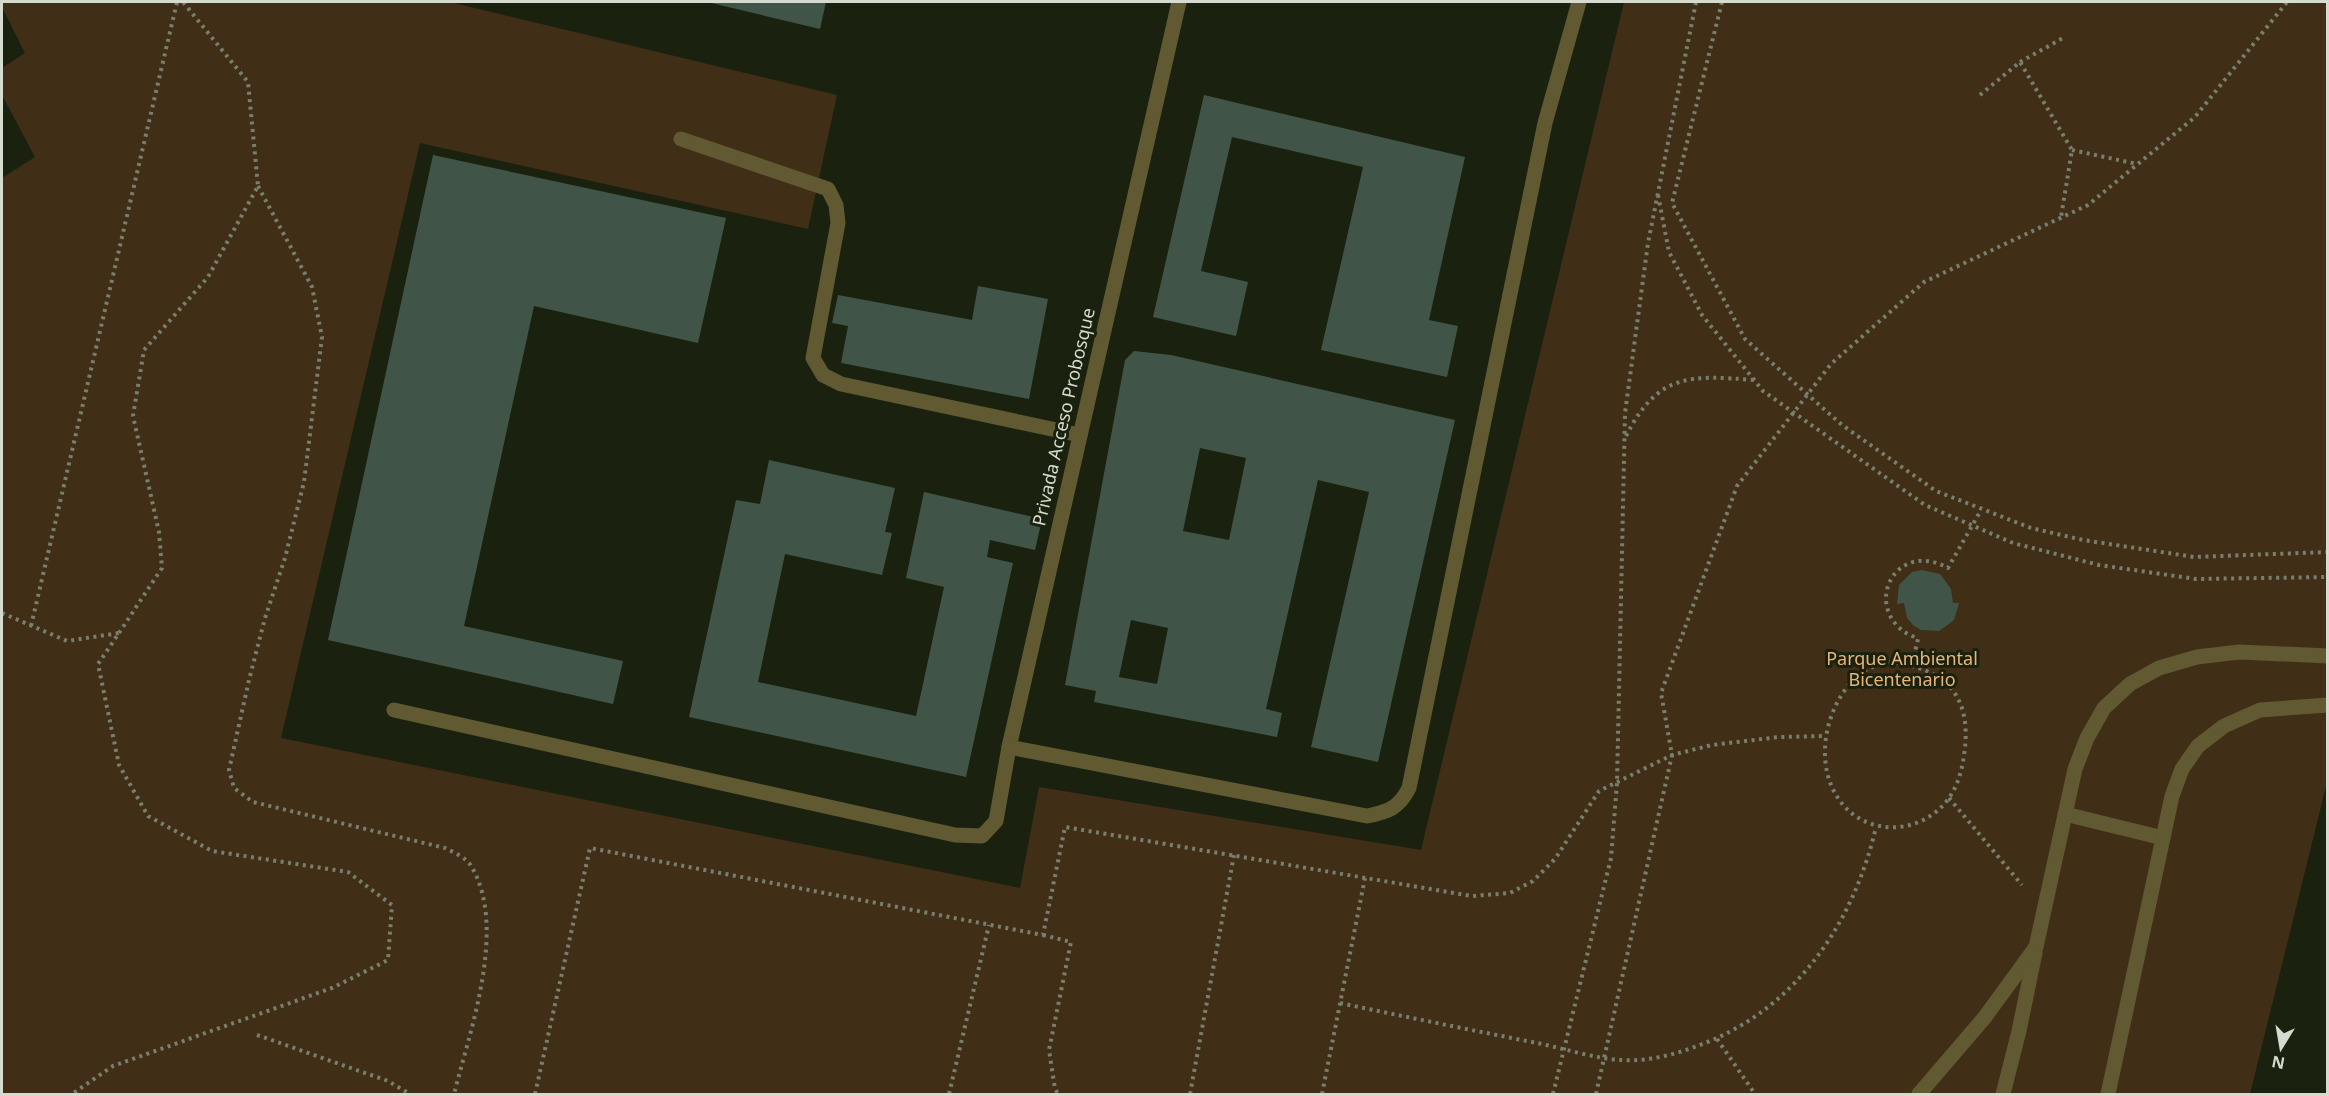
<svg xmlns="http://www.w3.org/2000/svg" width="2329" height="1096" font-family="'Noto Sans',sans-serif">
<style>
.green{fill:#402e16}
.building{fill:#405547;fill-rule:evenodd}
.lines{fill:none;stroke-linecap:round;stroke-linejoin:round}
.path{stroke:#787f6f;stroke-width:4;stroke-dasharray:3 4.5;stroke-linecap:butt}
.lane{stroke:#605931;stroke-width:15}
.labels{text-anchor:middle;stroke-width:6;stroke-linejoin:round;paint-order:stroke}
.street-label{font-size:18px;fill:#d6dbcf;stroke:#1a220f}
.park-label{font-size:18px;fill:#e9b575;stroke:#1a220f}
</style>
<rect width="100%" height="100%" fill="#1a220f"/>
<path class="green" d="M 2,2 L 450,2 L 837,95 L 808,229 L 420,143 L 281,738 L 1020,888 L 1039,787 L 1421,850 L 1624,2 L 2327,2 L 2327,782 L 2250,1094 L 2,1094 L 2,178 L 35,157 L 2,95 L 2,68 L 25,53 L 2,7 Z"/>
<g class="building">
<path d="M 707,2 L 826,2 L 820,29 Z"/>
<path d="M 1204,95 L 1465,157 L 1429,320 L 1458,326 L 1447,377 L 1321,350 L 1363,167 L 1232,137 L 1201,271 L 1248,282 L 1236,336 L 1153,317 Z"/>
<path d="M 433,155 L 726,218 L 698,343 L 534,306 L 464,626 L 623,661 L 613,704 L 328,640 Z"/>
<path d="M 978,286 L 1048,299 L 1029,399 L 841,363 L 848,326 L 832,323 L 838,295 L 972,320 Z"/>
<path d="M 1134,351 L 1171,355 L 1455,420 L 1378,762 L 1311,747 L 1369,492 L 1318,480 L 1266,709 L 1282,713 L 1277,737 L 1094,702 L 1096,691 L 1065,685 L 1125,360 ZM 1200,448 L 1246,458 L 1229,540 L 1183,531 ZM 1131,620 L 1168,628 L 1157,684 L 1119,677 Z"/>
<path d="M 769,460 L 895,488 L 885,532 L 892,533 L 882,575 L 785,554 L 758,682 L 916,716 L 944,587 L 906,578 L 924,492 L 1042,519 L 1035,550 L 990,540 L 987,557 L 1013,563 L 966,777 L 689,717 L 736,500 L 760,504 Z"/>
<path d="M 1922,570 L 1940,574 L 1951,589 L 1953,603 L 1959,603 L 1954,620 L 1939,631 L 1921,630 L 1913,625 L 1907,618 L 1904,603 L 1897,604 L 1899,585 L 1912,572 Z"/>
</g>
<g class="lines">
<g class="path">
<path d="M 1722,2 L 1672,203 L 1745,339 L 1842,425 L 1936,491 L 2031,528 L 2083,540 L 2194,557 L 2328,552"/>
<path d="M 2020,62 L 2063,38"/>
<path d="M 1980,95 L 2020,62 L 2072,150 L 2061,217"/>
<path d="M 2072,150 L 2137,164"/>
<path d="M 258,186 L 312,287 L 322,337 L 304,482 L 285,558 L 265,618 L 249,680 L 229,770 L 234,788 L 253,802 L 445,848 C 453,852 467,858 471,866 C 508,926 470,1031 454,1094"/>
<path d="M 1658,195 L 1669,252 L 1702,315 L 1763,391 L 1925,505 L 2013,543 L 2099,565 L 2196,579 L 2328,577"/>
<path d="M 1626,436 C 1658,373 1690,375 1754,380"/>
<path d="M 2,613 L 67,641 L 119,633 L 98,664 L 119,765 L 148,816 L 212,851 L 348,872 L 392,905 L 388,960 L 332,988 L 113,1066 L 72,1094"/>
<path d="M 31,626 L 177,2"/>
<path d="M 119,633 L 162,568 L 159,532 L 133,416 L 144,350 L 208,277 L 258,186 L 248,82 L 183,2"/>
<path d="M 1889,662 C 1946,668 1973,696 1964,755 C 1962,770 1958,785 1949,798 C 1922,836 1864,838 1838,798 C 1812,760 1827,697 1864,671 C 1871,667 1881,664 1889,662 Z"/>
<path d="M 1912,664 L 1918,639 C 1913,636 1906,634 1902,630 C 1865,601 1897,540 1948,568 L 1981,510"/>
<path d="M 1949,798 L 2022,885"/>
<path d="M 1043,935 L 1071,942 L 1049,1050 L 1055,1089 L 1058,1094"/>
<path d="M 1340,1003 C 1406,1017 1471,1030 1537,1043 C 1562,1048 1597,1059 1621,1060 C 1650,1062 1680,1053 1705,1043 C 1797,1007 1854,922 1876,827"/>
<path d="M 257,1035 L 388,1081 L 410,1094"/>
<path d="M 1717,1039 L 1755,1094"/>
<path d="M 535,1094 L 590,848 L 1043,935 L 1065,827 L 1472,896 L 1510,893 L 1533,881 L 1555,859 L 1599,791 L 1672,755 L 1712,745 L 1779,737 L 1826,736"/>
<path d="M 949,1094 L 989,925"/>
<path d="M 1190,1094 L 1234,855"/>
<path d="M 1322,1094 L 1365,878"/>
<path d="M 1553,1094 L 1611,858 L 1617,783 L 1625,413 L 1648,243 L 1696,2"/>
<path d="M 1596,1094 L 1672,755 L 1661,693 L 1737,486 L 1831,364 L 1924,282 L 2088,205 L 2195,117 L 2287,2"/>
</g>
<g class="lane">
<path d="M 681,139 L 828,189 L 836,205 L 838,223 L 813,358 L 823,375 L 841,384 L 1080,435"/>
<path d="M 394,710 L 955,835 L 982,836 L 996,821 L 1009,747 L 1179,2"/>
<path d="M 1009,747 L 1367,816 C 1388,812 1399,808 1409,788 L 1545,123 L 1579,2"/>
<path d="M 2065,814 L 2163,838"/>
<path d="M 1919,1094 L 1985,1017 L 2036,947 L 2075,769 L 2087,738 L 2104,708 L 2130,684 L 2159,668 L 2197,657 L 2239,652 L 2328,656"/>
<path d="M 2003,1094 L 2019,1031 L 2035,953"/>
<path d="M 2108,1094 L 2172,796 L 2182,769 L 2198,746 L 2224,726 L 2260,710 L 2328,705"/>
</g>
</g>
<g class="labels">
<g class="street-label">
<text transform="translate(1064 417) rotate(-77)" y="6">Privada Acceso Probosque</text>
</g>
<g class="park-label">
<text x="1902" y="665">Parque Ambiental<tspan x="1902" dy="21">Bicentenario</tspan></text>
</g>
</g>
<rect width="2329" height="1096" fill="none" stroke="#d6dbcf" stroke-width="6"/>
<g transform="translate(2281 1048) rotate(191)" stroke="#1a220f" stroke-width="4.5" paint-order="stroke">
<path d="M0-4.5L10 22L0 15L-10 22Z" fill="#d6dbcf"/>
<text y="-9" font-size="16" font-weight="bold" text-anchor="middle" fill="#d6dbcf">N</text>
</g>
</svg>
